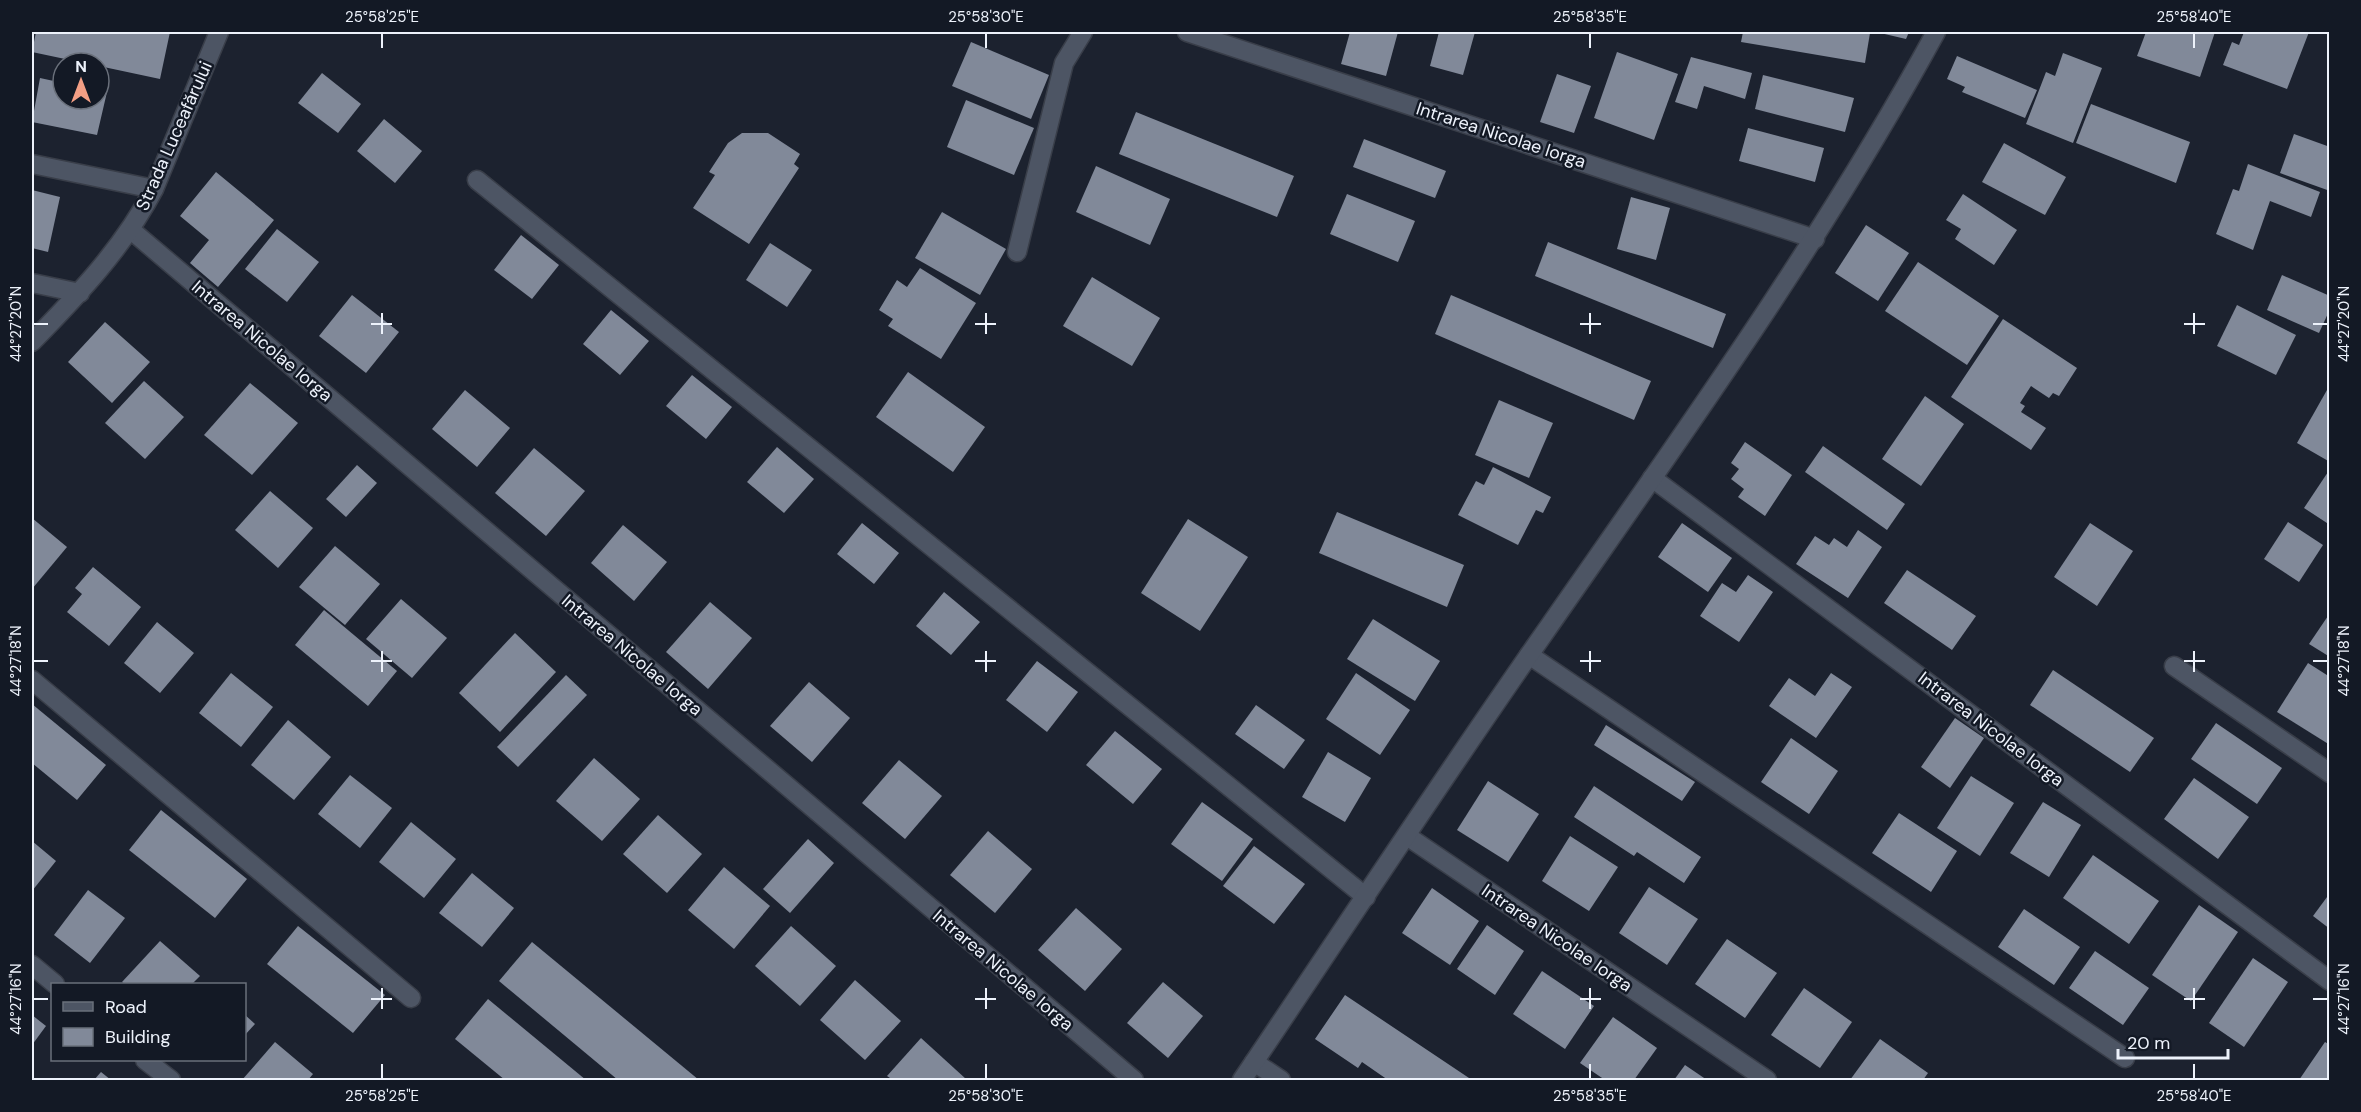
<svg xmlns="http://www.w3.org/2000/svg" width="2361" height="1112" font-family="'DM Sans',sans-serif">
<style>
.building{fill:#818999}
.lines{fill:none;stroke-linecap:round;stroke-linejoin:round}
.street-casing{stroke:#393e49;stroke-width:21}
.secondary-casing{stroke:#393e49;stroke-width:21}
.street{stroke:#4d5564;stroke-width:18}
.secondary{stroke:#4d5564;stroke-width:18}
.ticks{fill:none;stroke:#edf2fb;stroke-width:2}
.labels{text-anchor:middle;stroke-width:5;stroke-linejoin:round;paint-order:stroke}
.street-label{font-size:18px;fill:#edf2fb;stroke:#131925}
.neatline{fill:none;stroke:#edf2fb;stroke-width:2}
.ticks-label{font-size:15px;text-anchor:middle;fill:#edf2fb}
</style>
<rect width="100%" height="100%" fill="#1c222f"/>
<g class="building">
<path d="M 36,32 L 170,32 L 160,79 L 99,66 L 99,63 L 84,63 L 32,52 Z"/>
<path d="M 1350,32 L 1398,32 L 1386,76 L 1341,64 Z"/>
<path d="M 1439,32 L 1475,32 L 1463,75 L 1430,66 Z"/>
<path d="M 1743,32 L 1859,32 L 1870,33 L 1865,63 L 1741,42 Z"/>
<path d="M 1876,32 L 1909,32 L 1906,39 Z"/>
<path d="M 2146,32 L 2215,32 L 2200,77 L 2137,56 Z"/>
<path d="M 2244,32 L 2309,32 L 2287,89 L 2223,65 L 2232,42 L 2239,45 Z"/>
<path d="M 971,42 L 1049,75 L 1031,119 L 952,86 Z"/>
<path d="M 1617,52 L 1678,74 L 1654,140 L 1594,118 Z"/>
<path d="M 2063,53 L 2102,68 L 2073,143 L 2026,124 L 2046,72 L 2055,76 Z"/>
<path d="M 1957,56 L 2037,90 L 2025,118 L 1962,92 L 1965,87 L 1947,79 Z"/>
<path d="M 1691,57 L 1752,73 L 1745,99 L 1704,86 L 1697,109 L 1675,102 Z"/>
<path d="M 322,73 L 361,104 L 338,133 L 298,103 Z"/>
<path d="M 1557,74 L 1591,86 L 1574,133 L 1540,122 Z"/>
<path d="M 1763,75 L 1854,98 L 1845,132 L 1755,109 Z"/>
<path d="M 40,78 L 63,83 L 63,99 L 99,99 L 99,91 L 107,92 L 97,135 L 32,122 Z"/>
<path d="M 966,100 L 1034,128 L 1014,175 L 947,147 Z"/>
<path d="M 2091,104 L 2190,142 L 2176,183 L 2076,143 Z"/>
<path d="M 1136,112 L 1294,176 L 1277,217 L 1119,154 Z"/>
<path d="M 384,119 L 422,151 L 395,183 L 357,151 Z"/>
<path d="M 1748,128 L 1824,148 L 1815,182 L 1739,161 Z"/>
<path d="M 742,133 L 768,133 L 800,154 L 794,164 L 799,168 L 749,244 L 693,208 L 715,175 L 709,172 L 728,143 Z"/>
<path d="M 2294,134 L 2330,147 L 2330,191 L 2280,173 Z"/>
<path d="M 1364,139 L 1446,171 L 1435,198 L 1353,167 Z"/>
<path d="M 2004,143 L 2066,177 L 2045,215 L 1982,182 Z"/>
<path d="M 2248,164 L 2320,192 L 2311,217 L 2270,201 L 2253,250 L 2216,234 L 2233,189 L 2239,191 Z"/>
<path d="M 1096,166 L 1170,199 L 1150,245 L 1076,212 Z"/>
<path d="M 216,172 L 274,220 L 218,287 L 190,263 L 209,240 L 180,216 Z"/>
<path d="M 32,190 L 60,197 L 48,252 L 32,248 Z"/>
<path d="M 1347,194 L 1415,221 L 1398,262 L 1330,234 Z"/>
<path d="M 1963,194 L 2017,230 L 1994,265 L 1955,239 L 1961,229 L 1946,220 Z"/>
<path d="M 1631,197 L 1670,208 L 1656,260 L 1617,249 Z"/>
<path d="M 942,212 L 1006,249 L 980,295 L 915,258 Z"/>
<path d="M 1866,225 L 1909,253 L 1878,301 L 1835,273 Z"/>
<path d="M 277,229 L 319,262 L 287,302 L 245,269 Z"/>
<path d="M 521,235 L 559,265 L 532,299 L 494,270 Z"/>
<path d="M 1548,242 L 1726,314 L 1713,348 L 1535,276 Z"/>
<path d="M 770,243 L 812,270 L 787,307 L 746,280 Z"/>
<path d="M 1918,262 L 1999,316 L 1967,365 L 1885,311 Z"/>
<path d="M 920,268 L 976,303 L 941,359 L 888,326 L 893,319 L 879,310 L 897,280 L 907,287 Z"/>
<path d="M 2282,275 L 2330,296 L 2330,309 L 2319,333 L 2267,310 Z"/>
<path d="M 1092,277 L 1160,318 L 1132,366 L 1063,326 Z"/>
<path d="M 352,295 L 399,332 L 366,373 L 319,336 Z"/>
<path d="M 1451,295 L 1651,381 L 1634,420 L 1435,334 Z"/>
<path d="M 2237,305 L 2296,335 L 2276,375 L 2217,346 Z"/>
<path d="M 611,310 L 649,341 L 620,375 L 583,344 Z"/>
<path d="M 2003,319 L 2077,368 L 2059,396 L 2053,393 L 2049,398 L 2031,386 L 2020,403 L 2025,406 L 2021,412 L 2046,428 L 2031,450 L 1951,397 Z"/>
<path d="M 105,322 L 150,362 L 112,403 L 68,362 Z"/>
<path d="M 908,372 L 985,427 L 953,472 L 876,417 Z"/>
<path d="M 692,375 L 732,407 L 706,439 L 666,406 Z"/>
<path d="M 144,381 L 184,417 L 145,459 L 105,423 Z"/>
<path d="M 250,383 L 298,423 L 252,475 L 204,435 Z"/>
<path d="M 465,390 L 510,428 L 477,467 L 432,429 Z"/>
<path d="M 2327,390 L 2330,391 L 2330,462 L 2297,443 Z"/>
<path d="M 1925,396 L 1964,424 L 1921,486 L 1882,459 Z"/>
<path d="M 1499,400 L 1553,423 L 1529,478 L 1475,455 Z"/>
<path d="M 1745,442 L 1792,475 L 1765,516 L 1738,497 L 1744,489 L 1731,479 L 1739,469 L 1731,463 Z"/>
<path d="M 1823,446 L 1905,504 L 1887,530 L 1805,472 Z"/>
<path d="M 777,447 L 814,479 L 784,513 L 747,482 Z"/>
<path d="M 534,448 L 585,491 L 546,536 L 495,493 Z"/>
<path d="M 357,465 L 377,483 L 346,517 L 326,499 Z"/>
<path d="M 1493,467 L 1551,497 L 1543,513 L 1536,510 L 1518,545 L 1458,515 L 1476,481 L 1484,485 Z"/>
<path d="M 2330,469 L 2330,525 L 2304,508 Z"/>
<path d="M 270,491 L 313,528 L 278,568 L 235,530 Z"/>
<path d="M 1337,512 L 1464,565 L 1447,607 L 1319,553 Z"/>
<path d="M 32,518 L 67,547 L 32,589 Z"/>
<path d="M 1188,519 L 1248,557 L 1200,631 L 1141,593 Z"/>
<path d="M 2288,522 L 2323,545 L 2299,582 L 2264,559 Z"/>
<path d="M 862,523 L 899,553 L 874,584 L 837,554 Z"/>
<path d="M 1682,523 L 1732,558 L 1708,592 L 1658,557 Z"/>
<path d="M 2090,523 L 2133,551 L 2097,606 L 2054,577 Z"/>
<path d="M 623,525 L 667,562 L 634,601 L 591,563 Z"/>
<path d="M 1858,530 L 1882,547 L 1848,598 L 1796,564 L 1815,536 L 1829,545 L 1834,538 L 1847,547 Z"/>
<path d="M 335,546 L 380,584 L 345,625 L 299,587 Z"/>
<path d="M 93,567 L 141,607 L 109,646 L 67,612 L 82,594 L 75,588 Z"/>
<path d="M 1907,570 L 1976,616 L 1952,650 L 1884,603 Z"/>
<path d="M 1748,575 L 1773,592 L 1739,642 L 1700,616 L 1722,583 L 1736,592 Z"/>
<path d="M 944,592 L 980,622 L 951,655 L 916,626 Z"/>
<path d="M 401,599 L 447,638 L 412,678 L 366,639 Z"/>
<path d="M 710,602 L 752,638 L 708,689 L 666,652 Z"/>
<path d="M 324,610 L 397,671 L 368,706 L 295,645 Z"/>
<path d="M 2330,613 L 2330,657 L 2309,644 Z"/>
<path d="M 1373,619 L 1440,661 L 1415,701 L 1347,659 Z"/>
<path d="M 157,622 L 194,653 L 160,693 L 124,663 Z"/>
<path d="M 515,633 L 556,672 L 500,732 L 459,693 Z"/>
<path d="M 1037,661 L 1078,692 L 1047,732 L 1006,700 Z"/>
<path d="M 2308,663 L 2330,677 L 2330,745 L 2277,712 Z"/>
<path d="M 2053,670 L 2154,738 L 2130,772 L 2030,705 Z"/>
<path d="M 231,673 L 273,707 L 241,747 L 199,713 Z"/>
<path d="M 1356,673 L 1410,710 L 1380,755 L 1326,719 Z"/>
<path d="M 1831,673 L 1852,687 L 1816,738 L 1769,706 L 1789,678 L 1815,696 Z"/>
<path d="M 566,675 L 587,695 L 518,767 L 497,747 Z"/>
<path d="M 809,682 L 850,718 L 812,762 L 770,726 Z"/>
<path d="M 32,704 L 106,765 L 77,800 L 32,763 Z"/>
<path d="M 1256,705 L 1305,740 L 1284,769 L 1235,734 Z"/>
<path d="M 1955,718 L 1984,738 L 1950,788 L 1921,767 Z"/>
<path d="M 288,720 L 331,757 L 294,800 L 251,765 Z"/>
<path d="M 2216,723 L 2282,768 L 2257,804 L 2191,759 Z"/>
<path d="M 1606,725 L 1695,782 L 1682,801 L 1594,745 Z"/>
<path d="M 1115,731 L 1162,769 L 1133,804 L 1086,765 Z"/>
<path d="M 1791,738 L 1838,771 L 1809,814 L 1761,782 Z"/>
<path d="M 1328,752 L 1371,778 L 1345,822 L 1302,797 Z"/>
<path d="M 594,758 L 640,799 L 602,841 L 556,801 Z"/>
<path d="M 899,760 L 942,796 L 905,839 L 862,803 Z"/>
<path d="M 350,775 L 392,808 L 360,848 L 318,814 Z"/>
<path d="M 1971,776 L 2014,803 L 1980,856 L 1937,828 Z"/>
<path d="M 2194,778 L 2249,817 L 2218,859 L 2164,819 Z"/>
<path d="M 1488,781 L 1539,814 L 1508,862 L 1457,830 Z"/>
<path d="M 1594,786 L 1701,857 L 1684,883 L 1637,852 L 1634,856 L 1574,817 Z"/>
<path d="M 1202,802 L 1253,839 L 1222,881 L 1171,844 Z"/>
<path d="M 2043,802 L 2081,825 L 2049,877 L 2010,853 Z"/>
<path d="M 161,810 L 247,879 L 215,918 L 129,850 Z"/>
<path d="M 1899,813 L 1957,851 L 1931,892 L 1872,853 Z"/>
<path d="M 658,815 L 702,854 L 667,893 L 623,854 Z"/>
<path d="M 411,822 L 456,859 L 424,898 L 379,862 Z"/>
<path d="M 988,831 L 1032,869 L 995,913 L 950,875 Z"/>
<path d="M 1570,836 L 1618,867 L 1589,911 L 1542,881 Z"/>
<path d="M 808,839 L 834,863 L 790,913 L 763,889 Z"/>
<path d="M 32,841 L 56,861 L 32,891 Z"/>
<path d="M 1254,846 L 1305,884 L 1274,924 L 1223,886 Z"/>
<path d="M 2093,855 L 2159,901 L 2129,944 L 2063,898 Z"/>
<path d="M 724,867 L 770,906 L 734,949 L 688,910 Z"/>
<path d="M 472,873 L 514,908 L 482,947 L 439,913 Z"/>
<path d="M 1649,887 L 1698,919 L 1667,965 L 1619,933 Z"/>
<path d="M 1432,888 L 1479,921 L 1450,965 L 1402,933 Z"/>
<path d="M 88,890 L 125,918 L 90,963 L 54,935 Z"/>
<path d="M 2330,893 L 2330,929 L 2313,916 Z"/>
<path d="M 2199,905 L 2238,932 L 2191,1001 L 2152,975 Z"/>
<path d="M 1076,908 L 1122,949 L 1085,991 L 1038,950 Z"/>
<path d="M 2024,909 L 2080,947 L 2054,985 L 1998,947 Z"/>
<path d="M 1487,925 L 1524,951 L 1495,995 L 1457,969 Z"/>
<path d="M 298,926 L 385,995 L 353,1033 L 267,964 Z"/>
<path d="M 791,926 L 836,966 L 800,1006 L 755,966 Z"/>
<path d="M 1727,939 L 1777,973 L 1745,1018 L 1695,984 Z"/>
<path d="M 160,941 L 200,976 L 192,984 L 125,984 L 122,982 Z"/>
<path d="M 532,942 L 699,1080 L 618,1080 L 499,981 Z"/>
<path d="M 2095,951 L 2149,988 L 2123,1025 L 2069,988 Z"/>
<path d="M 2253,958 L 2288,982 L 2244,1047 L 2209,1023 Z"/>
<path d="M 1542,971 L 1594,1006 L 1565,1049 L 1513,1014 Z"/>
<path d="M 855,980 L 901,1021 L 865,1060 L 820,1020 Z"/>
<path d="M 1163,982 L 1203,1016 L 1168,1058 L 1127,1023 Z"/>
<path d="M 1804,988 L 1852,1022 L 1820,1068 L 1771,1035 Z"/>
<path d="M 1345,995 L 1472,1080 L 1388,1080 L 1362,1062 L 1358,1068 L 1315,1039 Z"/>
<path d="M 488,999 L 586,1080 L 505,1080 L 455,1039 Z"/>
<path d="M 244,1014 L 255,1024 L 244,1036 Z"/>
<path d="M 32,1015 L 46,1026 L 32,1045 Z"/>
<path d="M 1613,1017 L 1657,1048 L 1634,1080 L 1605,1080 L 1580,1063 Z"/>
<path d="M 921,1038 L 966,1079 L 964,1080 L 893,1080 L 887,1076 Z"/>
<path d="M 1880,1039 L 1928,1073 L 1923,1080 L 1850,1080 Z"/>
<path d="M 275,1042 L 313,1074 L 308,1080 L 242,1080 Z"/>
<path d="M 2325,1042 L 2330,1045 L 2330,1080 L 2299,1080 Z"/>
<path d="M 1685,1065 L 1707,1080 L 1674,1080 Z"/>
<path d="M 101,1072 L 111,1080 L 94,1080 Z"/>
</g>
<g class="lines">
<defs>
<g id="street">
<path d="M 1187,32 L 1815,239"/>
<path d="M 32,164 L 154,189"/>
<path d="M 477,180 L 1366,897"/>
<path d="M 131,230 L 1134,1080"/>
<path d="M 1017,252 L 1064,63 L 1083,32"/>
<path d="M 32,283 L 80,293"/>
<path d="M 1652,478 L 2330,981"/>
<path d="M 1529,655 L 2125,1058"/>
<path d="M 2174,666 L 2330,773"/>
<path d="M 32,680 L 411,998"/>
<path d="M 1407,836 L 1767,1080"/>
<path d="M 32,965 L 55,984"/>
<path d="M 145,1060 L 171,1080"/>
<path d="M 1254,1062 L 1281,1080"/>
</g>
<g id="secondary">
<path d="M 32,342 C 78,295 123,248 154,189 L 219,32"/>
<path d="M 1242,1080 C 1342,932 1440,782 1543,635 C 1680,438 1821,243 1936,32"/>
</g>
</defs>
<use href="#street" class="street-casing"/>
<use href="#secondary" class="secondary-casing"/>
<use href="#street" class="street"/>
<use href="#secondary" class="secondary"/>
</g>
<path class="ticks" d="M 382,33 L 382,48M 986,33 L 986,48M 1590,33 L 1590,48M 2194,33 L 2194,48M 382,313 L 382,334M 986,313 L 986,334M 1590,313 L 1590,334M 2194,313 L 2194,334M 33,324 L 48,324M 371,324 L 392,324M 975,324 L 996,324M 1580,324 L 1601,324M 2184,324 L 2205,324M 2313,324 L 2328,324M 382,651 L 382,672M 986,651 L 986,672M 1590,651 L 1590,672M 2194,651 L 2194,672M 33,661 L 48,661M 371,661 L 392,661M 975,661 L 996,661M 1580,661 L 1601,661M 2184,661 L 2205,661M 2313,661 L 2328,661M 382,988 L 382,1009M 986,988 L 986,1009M 1590,988 L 1590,1009M 2194,988 L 2194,1009M 33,999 L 48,999M 371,999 L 392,999M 975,999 L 996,999M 1580,999 L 1601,999M 2184,999 L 2205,999M 2313,999 L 2328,999M 382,1064 L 382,1079M 986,1064 L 986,1079M 1590,1064 L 1590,1079M 2194,1064 L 2194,1079"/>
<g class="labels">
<g class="street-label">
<text transform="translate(1501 135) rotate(18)" y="6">Intrarea Nicolae Iorga</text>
<text transform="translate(174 136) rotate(-66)" y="6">Strada Luceafărului</text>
<text transform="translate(262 341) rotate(40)" y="6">Intrarea Nicolae Iorga</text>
<text transform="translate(632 655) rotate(40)" y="6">Intrarea Nicolae Iorga</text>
<text transform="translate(1991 729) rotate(37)" y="6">Intrarea Nicolae Iorga</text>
<text transform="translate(1557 938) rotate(34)" y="6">Intrarea Nicolae Iorga</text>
<text transform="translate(1003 970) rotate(40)" y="6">Intrarea Nicolae Iorga</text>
</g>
</g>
<rect width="2361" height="1112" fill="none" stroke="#131925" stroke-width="66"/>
<rect x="51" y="983" width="195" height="78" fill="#131925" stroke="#6a707b" stroke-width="1.5"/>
<rect x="63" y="1002" width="30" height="9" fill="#4d5564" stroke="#6a707b" stroke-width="1.5"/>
<text x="105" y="1013" font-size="18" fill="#edf2fb">Road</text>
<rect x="63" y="1028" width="30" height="18" fill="#818999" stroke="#6a707b" stroke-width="1.5"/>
<text x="105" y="1043" font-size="18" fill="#edf2fb">Building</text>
<g transform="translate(81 81)"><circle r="28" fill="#131925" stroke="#6a707b" stroke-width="1.5"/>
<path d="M0-4.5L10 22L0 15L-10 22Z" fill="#f39f85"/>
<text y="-9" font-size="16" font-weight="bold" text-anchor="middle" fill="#edf2fb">N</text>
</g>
<path d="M2118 1049v9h110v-9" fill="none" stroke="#edf2fb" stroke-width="3"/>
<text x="2127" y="1049" font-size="18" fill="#edf2fb" stroke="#131925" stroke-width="4.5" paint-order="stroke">20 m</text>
<rect x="33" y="33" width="2295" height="1046" class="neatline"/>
<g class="ticks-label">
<text x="382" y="22">25°58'25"E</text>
<text x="986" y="22">25°58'30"E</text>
<text x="1590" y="22">25°58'35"E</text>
<text x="2194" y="22">25°58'40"E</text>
<text transform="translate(16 324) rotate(-90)" y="5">44°27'20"N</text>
<text transform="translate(2344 324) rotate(-90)" y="5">44°27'20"N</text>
<text transform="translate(16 661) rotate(-90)" y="5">44°27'18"N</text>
<text transform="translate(2344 661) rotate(-90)" y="5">44°27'18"N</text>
<text transform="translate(16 999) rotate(-90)" y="5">44°27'16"N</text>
<text transform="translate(2344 999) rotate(-90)" y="5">44°27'16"N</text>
<text x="382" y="1101">25°58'25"E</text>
<text x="986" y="1101">25°58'30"E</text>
<text x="1590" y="1101">25°58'35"E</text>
<text x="2194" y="1101">25°58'40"E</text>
</g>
</svg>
